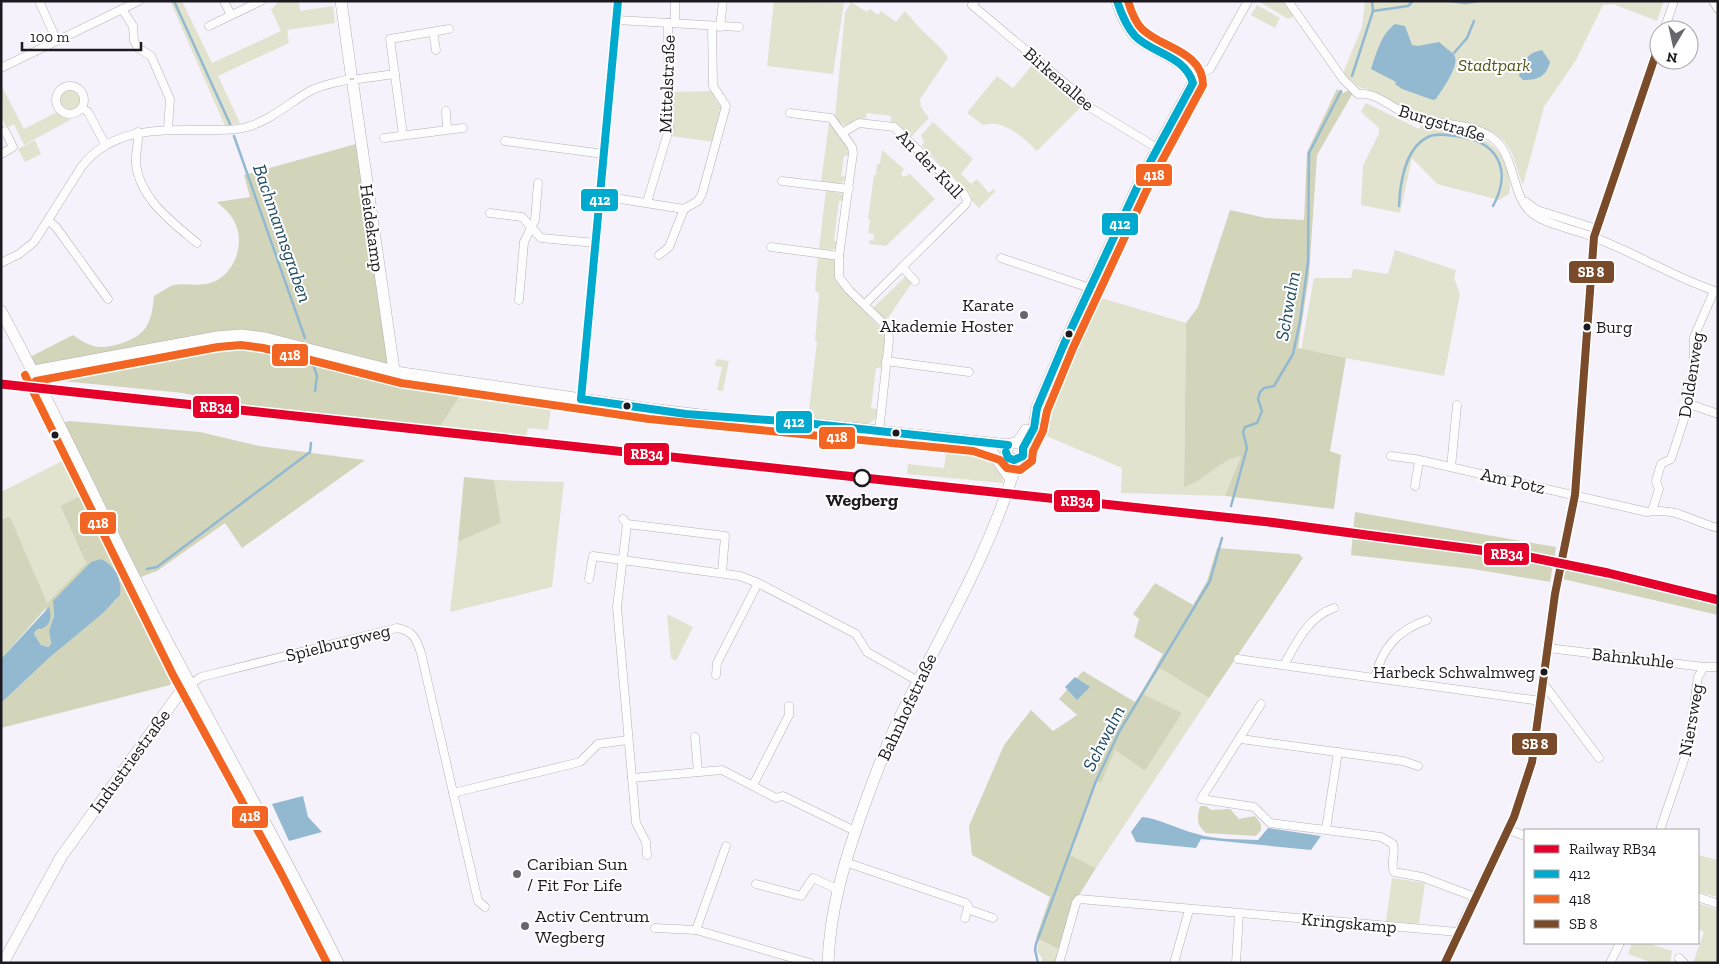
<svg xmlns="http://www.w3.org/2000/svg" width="1719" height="964" font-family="'Zilla Slab',serif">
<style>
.green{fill:#e1e3cf}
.forest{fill:#d3d5bb}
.water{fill:#93b9d1}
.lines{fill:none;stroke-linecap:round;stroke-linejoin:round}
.stream{stroke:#93b9d1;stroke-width:2.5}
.street-casing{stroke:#b4b1b8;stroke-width:9}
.secondary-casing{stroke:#b4b1b8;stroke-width:12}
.street{stroke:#fefdfe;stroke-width:8}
.secondary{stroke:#fefdfe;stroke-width:11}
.bus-1-casing{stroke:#fff;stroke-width:11}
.bus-2-casing{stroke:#fff;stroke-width:11}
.bus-3-casing{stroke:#fff;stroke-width:11}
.bus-1{stroke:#00a9ce;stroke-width:8}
.bus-2{stroke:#f26522;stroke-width:8}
.bus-3{stroke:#7a4b2a;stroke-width:8}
.rail-1-casing{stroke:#fff;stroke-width:12}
.rail-1{stroke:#e4002b;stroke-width:9}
.poi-dot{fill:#68666d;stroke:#fff;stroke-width:2}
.bus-dot{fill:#1c1a20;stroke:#fff;stroke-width:2}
.stop-dot{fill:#fff;stroke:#1c1a20;stroke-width:2.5}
.labels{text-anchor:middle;stroke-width:4;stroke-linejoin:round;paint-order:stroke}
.bus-label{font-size:17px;fill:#1c1a20;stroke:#fff;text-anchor:start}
.park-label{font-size:18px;font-style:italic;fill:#515618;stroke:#fff}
.street-label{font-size:18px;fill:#1c1a20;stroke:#fff}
.poi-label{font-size:18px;fill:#1c1a20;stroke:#fff;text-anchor:start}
.stop-label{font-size:18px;font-weight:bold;fill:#1c1a20;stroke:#fff}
.water-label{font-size:19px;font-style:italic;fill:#1e4a61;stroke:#fff}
.line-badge{stroke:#fff;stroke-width:2}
.badge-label{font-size:14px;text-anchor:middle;font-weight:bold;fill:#fff}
</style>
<rect width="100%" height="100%" fill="#f6f2fb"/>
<g class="green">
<path d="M 170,1 L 182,1 L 212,63 L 281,31 L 271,10 L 279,1 L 299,1 L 300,11 L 333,6 L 335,23 L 287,30 L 289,43 L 218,76 L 240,123 L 225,126 Z"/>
<path d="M 774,1 L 844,3 L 833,74 L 767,66 Z"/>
<path d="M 1258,1 L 1283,1 L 1294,16 L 1288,19 Z"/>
<path d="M 1365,1 L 1664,1 L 1657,21 L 1613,4 L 1603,5 L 1576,60 L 1544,107 L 1523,185 C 1516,170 1515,152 1503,140 C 1481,119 1449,124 1422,116 C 1403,110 1385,98 1367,89 L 1359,87 L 1343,73 L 1362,27 Z"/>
<path d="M 851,2 L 867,12 L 870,9 L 878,15 L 881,11 L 896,22 L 905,11 C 912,18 917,26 924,32 C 933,41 941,47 948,58 L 920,99 L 921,107 L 929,118 L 911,137 L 895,122 L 891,122 L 891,116 L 867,113 L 866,118 L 855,120 L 847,126 L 840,124 L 835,116 L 845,13 Z"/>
<path d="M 1257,5 L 1280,18 L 1275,28 L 1251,15 Z"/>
<path d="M 1032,61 L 1083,105 L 1037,151 C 1023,137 1004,119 983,125 L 967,113 L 997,76 L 1013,88 L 1033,64 Z"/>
<path d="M 1,85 L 24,129 L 57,112 L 70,120 L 24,145 L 14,124 L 7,128 L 1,117 Z"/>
<circle cx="70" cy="100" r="11"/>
<path d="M 712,91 L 717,102 L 723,107 L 714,142 L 671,136 L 671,92 Z"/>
<path d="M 1366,103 L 1419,129 L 1422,125 C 1455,130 1499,132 1508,171 C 1509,179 1511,186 1509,194 L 1499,200 L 1437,184 L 1412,158 L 1400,213 L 1361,205 L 1363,166 L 1379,133 L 1379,128 L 1361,112 Z"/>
<path d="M 933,122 L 973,159 L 961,174 L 971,184 L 977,179 L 989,193 L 994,188 L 995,192 L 979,208 L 972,201 L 970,193 L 922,146 L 924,141 L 921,135 Z"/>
<path d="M 829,123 L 849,148 L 849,156 L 844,156 L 841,176 L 848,177 L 840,184 L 821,182 Z"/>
<path d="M 35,140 L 41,154 L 25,162 L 18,149 Z"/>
<path d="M 882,150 L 904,169 L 901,174 L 904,177 L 910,174 L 935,199 L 886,246 L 869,244 L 869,240 L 873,241 L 874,234 L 868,233 L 870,220 L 868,219 L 874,175 L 876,175 L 877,164 L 880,164 Z"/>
<path d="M 826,190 L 843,194 L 845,201 L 839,201 L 834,241 L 839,242 C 838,252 827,250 819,249 Z"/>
<path d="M 1395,250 L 1456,270 L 1454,278 L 1460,294 L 1444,376 L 1301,350 L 1314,278 L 1351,278 L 1353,269 L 1388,274 Z"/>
<path d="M 818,256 L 830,257 L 835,260 L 838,283 L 882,330 L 885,338 L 882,367 L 876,368 L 871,408 L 877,409 L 876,418 L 868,425 L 808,418 L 817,342 L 815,341 L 819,294 L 815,290 Z"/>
<path d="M 907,275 L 913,281 L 888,318 L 884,319 L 873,308 Z"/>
<path d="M 1101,298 L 1186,323 L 1184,487 C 1206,481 1219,460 1242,455 L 1225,496 L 1121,493 L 1122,468 L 1037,432 Z"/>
<path d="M 717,359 L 729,361 L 723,391 L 717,390 L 722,367 L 715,366 Z"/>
<path d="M 465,388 L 552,401 L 548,430 L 528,428 L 526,438 L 440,427 Z"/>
<path d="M 947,447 C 969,451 1002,453 1003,483 L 907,474 L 908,464 L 944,468 Z"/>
<path d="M 70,457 L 89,493 L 60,507 L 86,563 L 47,603 L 1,520 L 1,492 Z"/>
<path d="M 494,480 L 564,482 L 552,587 L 450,612 L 458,542 L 501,523 Z"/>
<path d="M 667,614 L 693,627 L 676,661 L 671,658 Z"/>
<path d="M 1156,666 L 1209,698 L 1096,868 L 1068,854 L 972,855 L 969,826 L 1115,750 L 1145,771 L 1181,713 L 1141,693 Z"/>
<path d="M 1698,855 L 1718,860 L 1718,897 L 1698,892 Z"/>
<path d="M 1392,878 L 1425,883 L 1419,924 L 1386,921 Z"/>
<path d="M 1698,903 L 1718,910 L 1718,963 L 1693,963 L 1704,932 L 1698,929 Z"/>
<path d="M 1039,940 L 1060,950 L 1057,963 L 1042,963 L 1042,958 L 1037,951 Z"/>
<path d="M 1632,943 L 1648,943 L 1672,951 L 1670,963 L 1653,963 L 1628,954 Z"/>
</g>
<g class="forest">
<path d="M 1337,89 L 1343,93 L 1349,90 L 1353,93 L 1317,155 L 1309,276 L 1298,348 L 1346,358 L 1330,451 L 1341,455 L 1334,509 L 1225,496 L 1241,456 C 1219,460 1206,481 1184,487 L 1186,323 L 1198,307 L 1230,210 L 1266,218 L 1304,220 L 1307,152 Z"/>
<path d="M 356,144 L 361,178 L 398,369 L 398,379 L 465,388 L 440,427 L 228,403 L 183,393 L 32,378 L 22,361 L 73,335 C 81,341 91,347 101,347 C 116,347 139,339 146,327 C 152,317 153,307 154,296 C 160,293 165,289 171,286 C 182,282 198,287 210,283 C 235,276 247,241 233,219 C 229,212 222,207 217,202 L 250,197 L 244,175 Z"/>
<path d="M 69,421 L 200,432 L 259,446 L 365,460 L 242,548 L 225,523 L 157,571 L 133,580 L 177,672 L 170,685 L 1,728 L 1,703 L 50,657 L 116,600 L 120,581 L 108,563 L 91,562 L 53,605 L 54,616 L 49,631 L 51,645 L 49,647 L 41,645 L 34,634 L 36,630 L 40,630 L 46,608 L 1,659 L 1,520 L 10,517 L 47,603 L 86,563 L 60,506 L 97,488 L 63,423 Z"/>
<path d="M 464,477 L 494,480 L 501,523 L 458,542 Z"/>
<path d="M 1355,512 L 1556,547 L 1550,582 L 1473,569 L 1351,555 Z"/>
<path d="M 1217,548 L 1299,554 L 1303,558 L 1209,698 L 1156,666 L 1163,654 L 1134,637 L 1139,619 L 1133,614 L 1155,583 L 1193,605 L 1207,581 Z"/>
<path d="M 1566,569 L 1718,604 L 1718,615 L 1563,579 Z"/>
<path d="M 1083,671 L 1135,702 L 1141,693 L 1182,713 L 1145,771 L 1115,750 L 1101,783 L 1096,781 L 1068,854 L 1096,868 L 1074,903 L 1060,950 L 1036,938 L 1050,897 L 972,855 L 969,826 L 1004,745 L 1031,710 L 1053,731 L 1077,715 L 1059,699 Z"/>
<path d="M 1200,806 L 1206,806 L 1211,810 L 1230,809 L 1239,819 L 1255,816 L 1261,824 L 1261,830 L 1256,836 L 1206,833 C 1196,825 1197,818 1200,806 Z"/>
</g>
<g class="water">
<path d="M 1395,24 L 1405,26 L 1412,45 L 1418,46 L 1439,42 C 1443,46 1452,52 1454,55 C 1461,64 1442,90 1436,99 L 1433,100 L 1402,89 L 1395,84 L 1396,82 L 1371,69 C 1376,54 1381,34 1395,24 Z"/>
<path d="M 1542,50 L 1550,62 C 1546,77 1538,80 1523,80 L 1519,76 C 1522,61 1527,53 1542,50 Z"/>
<path d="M 101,559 C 114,565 123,580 120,595 L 103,613 L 50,657 L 1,703 L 1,659 L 49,607 C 53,619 50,628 36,630 L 34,634 L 41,645 L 49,647 L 51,644 L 49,631 L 54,616 L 53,601 L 91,562 Z"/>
<path d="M 1075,677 L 1090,687 L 1077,700 L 1065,687 Z"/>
<path d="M 303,796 L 308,817 L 322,832 L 289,841 L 272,804 Z"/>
<path d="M 1142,817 C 1161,819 1177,829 1197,834 C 1216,840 1239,839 1258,840 L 1268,828 L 1321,836 L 1311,850 L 1201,839 L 1196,848 L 1136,842 L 1131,832 Z"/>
</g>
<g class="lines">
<g class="stream">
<path d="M 174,1 L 230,124"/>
<path d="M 1372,1 L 1373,11"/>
<path d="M 1449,1 L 1466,3 L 1479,1"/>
<path d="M 1454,53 L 1467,38 L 1474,21"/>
<path d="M 1352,76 L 1373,11 L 1408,6 L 1413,1"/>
<path d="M 234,136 L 305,338"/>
<path d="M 1399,206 C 1400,184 1405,148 1428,137 C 1436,133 1446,135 1455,136 C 1497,140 1513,169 1493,206"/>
<path d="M 310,355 L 317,376 L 315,391"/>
<path d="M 1231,506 L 1247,448 L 1243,432 L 1245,427 L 1257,423 L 1262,411 L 1258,399 L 1260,392 L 1264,388 L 1274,386 L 1293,354 L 1300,321 L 1308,262 L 1309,153 L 1341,91"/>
<path d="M 147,569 L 157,567 L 310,452 L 311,443"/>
<path d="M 113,574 L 127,574"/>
<path d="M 1038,963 L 1035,950 L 1036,944 L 1096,781 L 1119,732 L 1210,581 L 1222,538"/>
</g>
<defs>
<g id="street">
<path d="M 39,1 L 57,41"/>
<path d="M 224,1 L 231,15"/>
<path d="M 975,1 L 972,5 L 1079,95 L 1086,105 L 1157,148"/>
<path d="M 1288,1 L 1343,79 L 1358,94 C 1375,91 1395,110 1410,116 C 1437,127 1478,120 1499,144 C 1515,163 1514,201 1533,214 C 1550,226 1574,229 1593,237 C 1636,253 1675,278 1718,292"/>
<path d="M 1713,1 L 1718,9"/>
<path d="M 122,9 L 133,26 L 134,41 L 138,48 L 151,56 L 170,99 L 168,129"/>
<path d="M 617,20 L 739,27"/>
<path d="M 675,23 L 675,1"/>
<path d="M 209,26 L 261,1"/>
<path d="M 720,27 L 723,1"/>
<path d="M 1664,30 L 1674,1"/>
<path d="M 433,32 L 436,50"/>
<path d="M 1,68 L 139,1"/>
<path d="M 1192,77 L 1210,69 L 1248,1"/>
<path d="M 358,79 L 395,74"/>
<circle cx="70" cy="100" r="14"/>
<path d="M 82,108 L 88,112 L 105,144"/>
<path d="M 446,111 L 447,129"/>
<path d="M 790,113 L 831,118 L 852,147 L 853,153 L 839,256 L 839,277 L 849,290 L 888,328 L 889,340 L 879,431"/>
<path d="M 138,132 C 139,143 135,153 136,164 C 140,199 172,222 197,243"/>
<path d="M 842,133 L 859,123 L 894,127 L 964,194 L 967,200 L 966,204 L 865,304"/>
<path d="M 403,135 L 390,39 L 449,29"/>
<path d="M 384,138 L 463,128"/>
<path d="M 505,141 L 604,154"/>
<path d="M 1,154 L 13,147 L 5,131"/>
<path d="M 782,181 L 849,189"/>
<path d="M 601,196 L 684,209 L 698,201 L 702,194 L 726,106 L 713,86 L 712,26"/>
<path d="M 647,202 L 669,129 L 668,23"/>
<path d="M 1526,202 L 1537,210 L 1597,229"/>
<path d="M 490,213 L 522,217 L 541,238 L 596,243"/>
<path d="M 49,221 L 56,227 L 108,299"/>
<path d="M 771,247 L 839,256"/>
<path d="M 659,255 L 669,247 L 684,209"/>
<path d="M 1001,258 L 1090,288"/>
<path d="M 1,263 L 19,254 L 34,242 L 82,166 C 113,127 160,130 205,130 C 219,130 234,131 247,127 C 271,120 289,103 310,91 C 321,85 334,83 346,80"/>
<path d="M 902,267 L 915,281"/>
<path d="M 519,300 L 524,242 L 535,220 L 538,183"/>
<path d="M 886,361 L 969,372"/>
<path d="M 581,399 L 618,1"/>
<path d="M 1689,404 L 1718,414"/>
<path d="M 1391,456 L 1415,459 L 1647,512 C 1675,507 1691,521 1718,528"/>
<path d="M 1451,467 L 1457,405"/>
<path d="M 1415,486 L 1419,461"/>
<path d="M 1652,511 L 1659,489 L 1656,481 L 1661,464 L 1671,459 L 1689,404 L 1686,393 L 1694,370 L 1694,337 L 1714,291"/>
<path d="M 623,519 L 627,524 L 617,607 L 636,823 L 646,842 L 647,855"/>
<path d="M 627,524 L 725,536 L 722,573"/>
<path d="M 589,579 L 593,556 L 740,576 L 758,583 L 856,634 L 867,652 L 918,681"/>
<path d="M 1548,648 L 1704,667 L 1718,667"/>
<path d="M 1238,659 L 1541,701"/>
<path d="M 1284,665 C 1296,643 1309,616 1334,608"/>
<path d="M 716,675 L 717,663 L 758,583"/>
<path d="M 1375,677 C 1382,648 1398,630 1427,620"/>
<path d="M 1543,683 L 1599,758"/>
<path d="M 191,684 L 201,677 L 397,628 C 413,631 416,638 421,653 L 478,901 L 485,907"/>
<path d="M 1261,704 L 1201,799 L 1254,807 L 1270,823 L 1381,837 L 1393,844 C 1396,853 1390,864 1394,872 L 1422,877 L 1475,897"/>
<path d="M 695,737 L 698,772"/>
<path d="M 1241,739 L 1403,761 L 1418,766"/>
<path d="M 632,778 L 722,770 L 776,798 L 783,796 L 855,831"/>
<path d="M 753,785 L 789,715 L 789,706"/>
<path d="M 453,793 L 580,762 L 598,744 L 628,740"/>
<path d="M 1326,829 L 1338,752"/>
<path d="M 1509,830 L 1525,836"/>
<path d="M 1660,830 L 1688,748 L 1698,677 L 1704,667"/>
<path d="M 845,862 L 966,903 L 970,910 L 993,918"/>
<path d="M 756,884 L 801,896 L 813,878 L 837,889"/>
<path d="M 1698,897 L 1718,904"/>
<path d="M 965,918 L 968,907"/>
<path d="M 655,928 L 696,930 L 810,963"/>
<path d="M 696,930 L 726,846"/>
<path d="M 1679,958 L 1684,963"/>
<path d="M 1059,963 L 1076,903 L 1079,899 L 1458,932"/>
<path d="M 1174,963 L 1189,910"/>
<path d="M 1236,963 L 1239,914"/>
<path d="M 1445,963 L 1458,932 L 1514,817 L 1532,762 L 1555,594 L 1575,495 L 1594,237 L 1659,45"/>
<path d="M 1610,963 L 1620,943"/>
</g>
<g id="secondary">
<path d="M 341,1 L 351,73"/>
<path d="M 353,85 L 394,370"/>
<path d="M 1,311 C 65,429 118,552 182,669 C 234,767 289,863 338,963"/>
<path d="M 34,371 L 217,337 L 241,335 L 265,338 L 402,373 L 650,409 L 726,418 L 822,425 L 1008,445"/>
<path d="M 977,445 L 991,451 L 1011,479"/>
<path d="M 1017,460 L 1008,458 L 1006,450 L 1010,444 L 1018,442 L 1026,430"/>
<path d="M 3,963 L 61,857 L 181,691 L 191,684"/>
<path d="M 828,963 C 830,908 845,860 863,809 C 875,776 887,742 903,711 C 944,629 992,549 1017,460 L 1023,456 L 1023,448 L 1034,428 L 1037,408 L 1064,344 L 1141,179 L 1193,83 C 1190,58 1151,52 1135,36 C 1126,26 1121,14 1117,1"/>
</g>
</defs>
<use href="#street" class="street-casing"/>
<use href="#secondary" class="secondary-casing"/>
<use href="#street" class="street"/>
<use href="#secondary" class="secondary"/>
<defs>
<g id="bus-1">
<path d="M 581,399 L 686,414 L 796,422 L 1008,445"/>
<path d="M 581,399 L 618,1"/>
<path d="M 1006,452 L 1008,458 L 1014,460 L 1023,456 L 1023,448 L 1034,428 L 1037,408 L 1064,344 L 1141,179 L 1193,83 C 1184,55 1153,54 1135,36 C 1126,26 1121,13 1117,1"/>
</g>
<g id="bus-2">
<path d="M 25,375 L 173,675 L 281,873 L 327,963"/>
<path d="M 36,381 L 218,347 L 241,345 L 263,348 L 401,383 L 649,419 L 973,451 L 1000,460 L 1007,468 L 1020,470 L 1032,461 L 1033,451 L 1043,431 L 1047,411 L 1073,348 L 1150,183 L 1203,85 C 1203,51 1161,48 1142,29 C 1135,22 1131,11 1128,1"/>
</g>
<path id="bus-3" d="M 1445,963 L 1514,817 L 1532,762 L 1555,594 L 1575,495 L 1594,237 L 1659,45"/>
</defs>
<use href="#bus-1" class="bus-1-casing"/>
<use href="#bus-2" class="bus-2-casing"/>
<use href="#bus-3" class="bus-3-casing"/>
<use href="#bus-1" class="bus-1"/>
<use href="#bus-2" class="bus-2"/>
<use href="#bus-3" class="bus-3"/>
<defs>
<path id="rail-1" d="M 1,384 L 1269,522 L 1524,556 L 1608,573 L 1718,600"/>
</defs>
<use href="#rail-1" class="rail-1-casing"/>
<use href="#rail-1" class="rail-1"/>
</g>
<g class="poi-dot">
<circle cx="1024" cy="315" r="5"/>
<circle cx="517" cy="874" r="5"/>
<circle cx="525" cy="926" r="5"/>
</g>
<g class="bus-dot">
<circle cx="1587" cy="327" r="4.5"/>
<circle cx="1069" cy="334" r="4.5"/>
<circle cx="627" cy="406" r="4.5"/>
<circle cx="896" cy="433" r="4.5"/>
<circle cx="55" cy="435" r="4.5"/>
<circle cx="1544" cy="672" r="4.5"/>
</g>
<circle class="stop-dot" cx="862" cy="478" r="8"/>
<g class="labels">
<g class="bus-label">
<text x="1596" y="333">Burg</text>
<text x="1535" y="678" text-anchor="end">Harbeck Schwalmweg</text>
</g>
<g class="park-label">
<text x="1494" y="71">Stadtpark</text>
</g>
<g class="street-label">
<text transform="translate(1059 79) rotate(41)" y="6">Birkenallee</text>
<text transform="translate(667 84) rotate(-88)" y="6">Mittelstraße</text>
<text transform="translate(1442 123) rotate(17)" y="6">Burgstraße</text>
<text transform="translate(930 164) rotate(46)" y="6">An der Kull</text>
<text transform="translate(372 228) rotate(82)" y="6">Heidekamp</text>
<text transform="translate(1691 375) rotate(-81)" y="6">Doldenweg</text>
<text transform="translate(1513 481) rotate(13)" y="6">Am Potz</text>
<text transform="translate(338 643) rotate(-14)" y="6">Spielburgweg</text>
<text transform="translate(1633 658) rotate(6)" y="6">Bahnkuhle</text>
<text transform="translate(907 707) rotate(-65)" y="6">Bahnhofstraße</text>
<text transform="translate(1691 720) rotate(-80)" y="6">Niersweg</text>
<text transform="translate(130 761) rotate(-54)" y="6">Industriestraße</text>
<text transform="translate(1349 923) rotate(5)" y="6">Kringskamp</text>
</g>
<g class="poi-label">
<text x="1014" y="311" text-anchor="end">Karate<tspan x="1014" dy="21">Akademie Hoster</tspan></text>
<text x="527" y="870">Caribian Sun<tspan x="527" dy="21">/ Fit For Life</tspan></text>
<text x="535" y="922">Activ Centrum<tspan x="535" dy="21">Wegberg</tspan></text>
</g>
<g class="stop-label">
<text x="862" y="506">Wegberg</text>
</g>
<g class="water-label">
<text transform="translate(283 233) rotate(71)" y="7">Bachmannsgraben</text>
<text transform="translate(1287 306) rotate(-80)" y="7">Schwalm</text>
<text transform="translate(1103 738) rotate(-63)" y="7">Schwalm</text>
</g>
</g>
<g class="line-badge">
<rect x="1135" y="163" width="38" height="24" rx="5" fill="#f26522"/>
<rect x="580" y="188" width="39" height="24" rx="5" fill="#00a9ce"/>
<rect x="1101" y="212" width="38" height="24" rx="5" fill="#00a9ce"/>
<rect x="1568" y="260" width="47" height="24" rx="5" fill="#7a4b2a"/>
<rect x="271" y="343" width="38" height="24" rx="5" fill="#f26522"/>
<rect x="192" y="395" width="48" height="24" rx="5" fill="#e4002b"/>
<rect x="775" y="410" width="38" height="24" rx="5" fill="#00a9ce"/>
<rect x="818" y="426" width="38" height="24" rx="5" fill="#f26522"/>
<rect x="623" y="442" width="47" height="24" rx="5" fill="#e4002b"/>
<rect x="1053" y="489" width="48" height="24" rx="5" fill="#e4002b"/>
<rect x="79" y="511" width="38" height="24" rx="5" fill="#f26522"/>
<rect x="1483" y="542" width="47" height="24" rx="5" fill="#e4002b"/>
<rect x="1511" y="732" width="47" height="24" rx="5" fill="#7a4b2a"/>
<rect x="231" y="805" width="38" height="24" rx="5" fill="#f26522"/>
</g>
<g class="badge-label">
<text x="1154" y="180">418</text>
<text x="600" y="205">412</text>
<text x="1120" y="229">412</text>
<text x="1591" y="277">SB 8</text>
<text x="290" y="360">418</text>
<text x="216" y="412">RB34</text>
<text x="794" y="427">412</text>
<text x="837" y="442">418</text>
<text x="647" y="459">RB34</text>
<text x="1077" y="506">RB34</text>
<text x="98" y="528">418</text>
<text x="1507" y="559">RB34</text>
<text x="1535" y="749">SB 8</text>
<text x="250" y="821">418</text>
</g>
<rect width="1719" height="964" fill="none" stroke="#1c1a20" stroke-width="5"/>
<rect x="1524" y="829" width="175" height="115" fill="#ffffff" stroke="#a4a3a6"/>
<rect x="1534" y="845" width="25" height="8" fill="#e4002b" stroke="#a4a3a6"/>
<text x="1569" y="854" font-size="15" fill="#1c1a20">Railway RB34</text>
<rect x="1534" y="870" width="25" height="8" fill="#00a9ce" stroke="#a4a3a6"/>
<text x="1569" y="879" font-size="15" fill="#1c1a20">412</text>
<rect x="1534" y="895" width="25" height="8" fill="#f26522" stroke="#a4a3a6"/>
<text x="1569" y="904" font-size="15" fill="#1c1a20">418</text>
<rect x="1534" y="920" width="25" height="8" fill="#7a4b2a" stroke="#a4a3a6"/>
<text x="1569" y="929" font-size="15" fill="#1c1a20">SB 8</text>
<g transform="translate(1674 45) rotate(189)"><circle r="24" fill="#ffffff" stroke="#a4a3a6"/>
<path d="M0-4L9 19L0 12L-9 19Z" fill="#68666d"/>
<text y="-8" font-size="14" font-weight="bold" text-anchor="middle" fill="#1c1a20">N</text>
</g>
<path d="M22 42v8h119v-8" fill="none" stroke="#1c1a20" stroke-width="2.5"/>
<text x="30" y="42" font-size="15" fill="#1c1a20" stroke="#ffffff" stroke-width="4" paint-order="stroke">100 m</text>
</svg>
